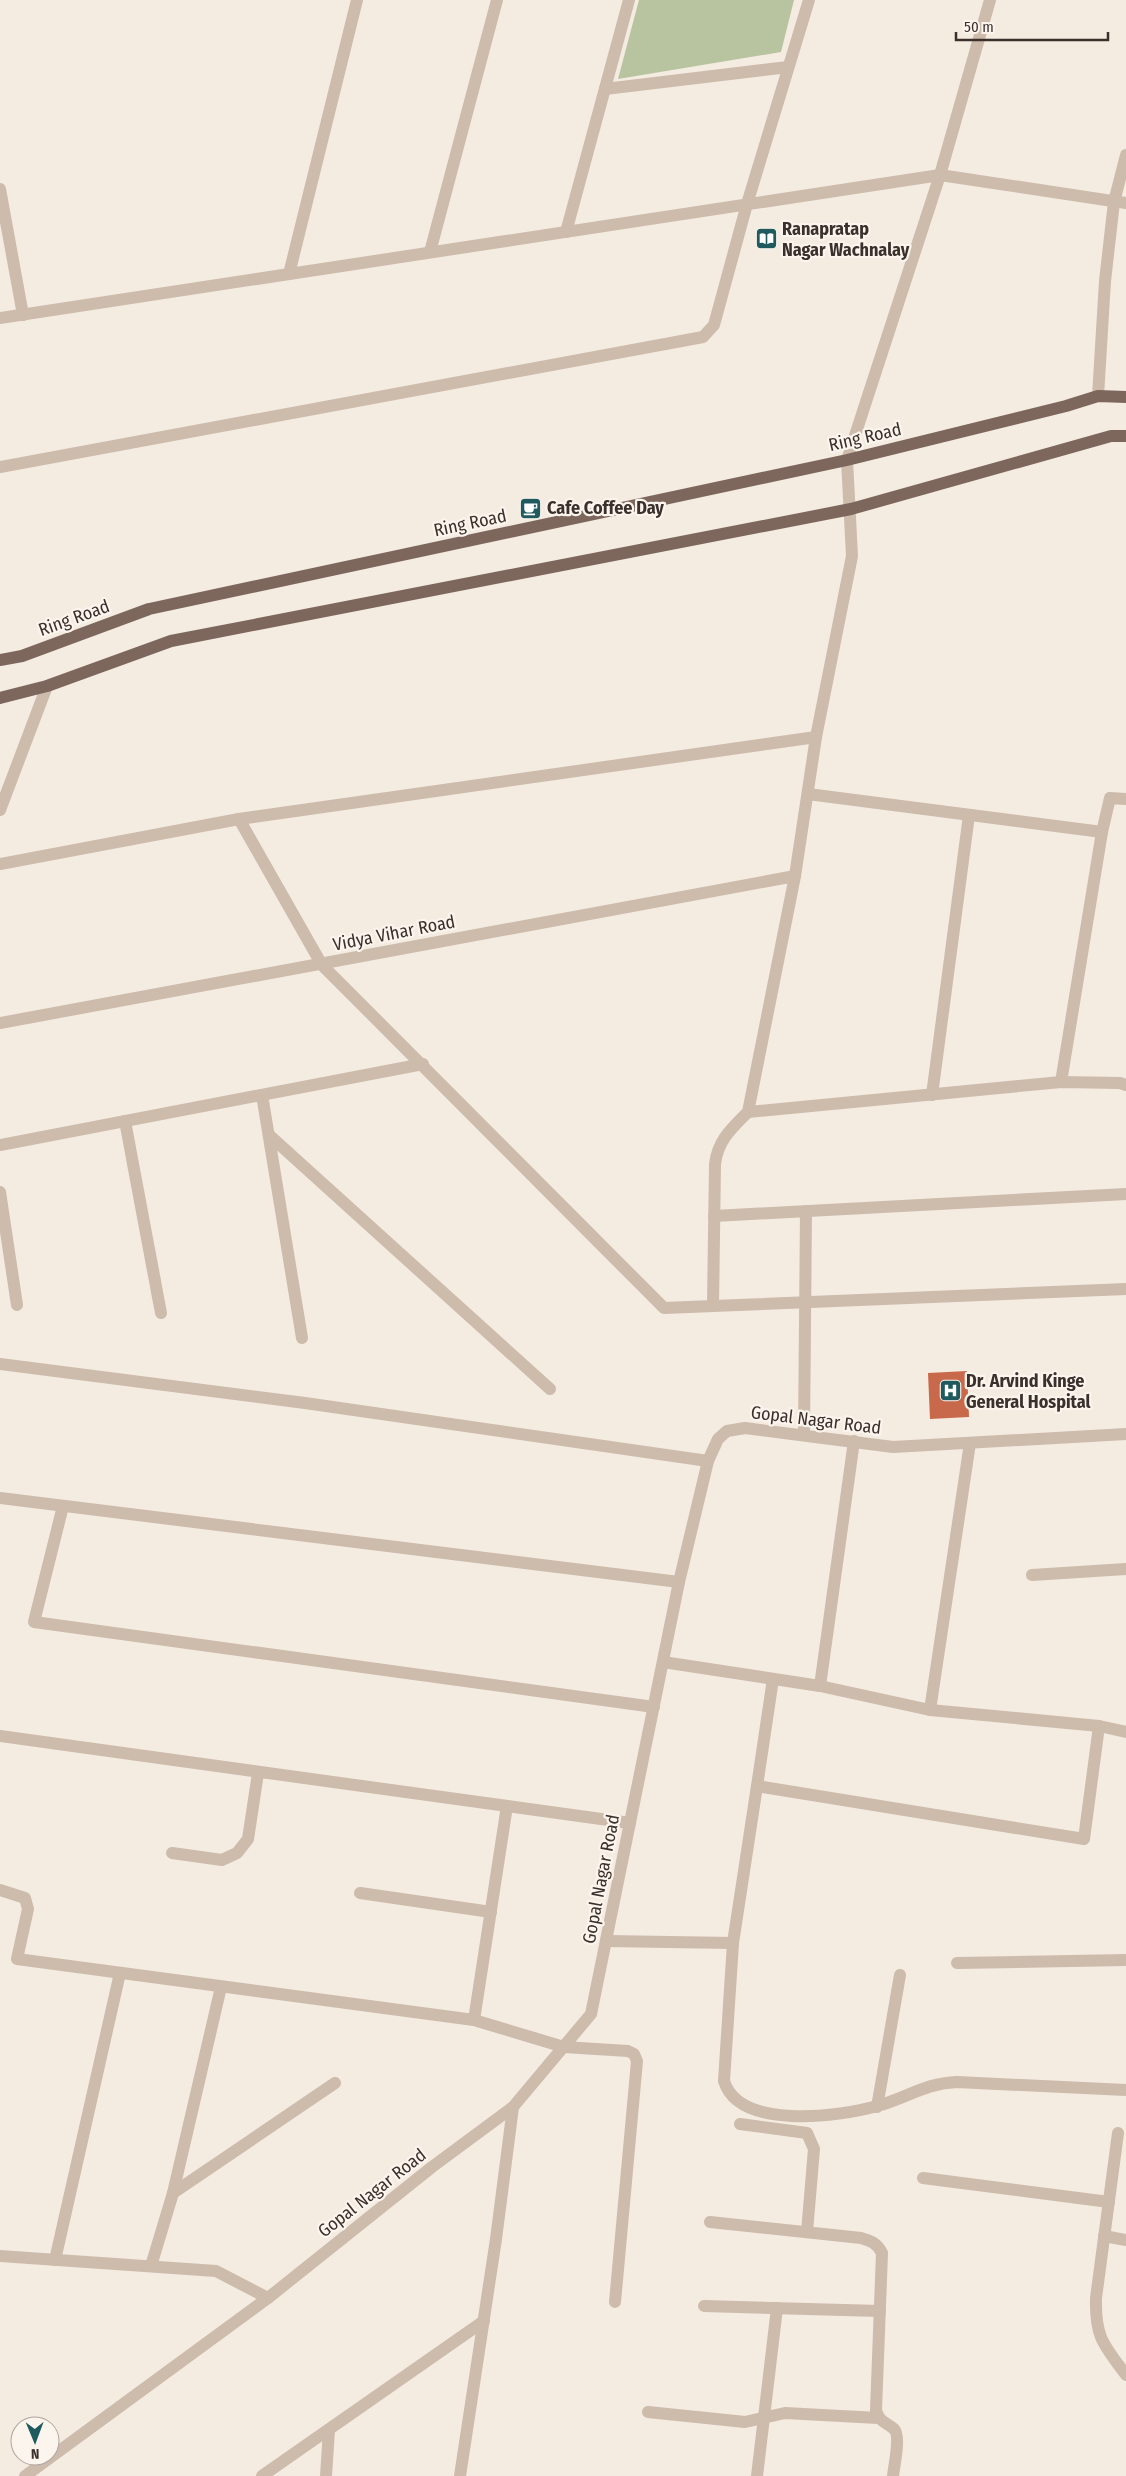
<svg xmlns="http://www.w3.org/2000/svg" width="1126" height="2476" font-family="'Fira Sans Condensed',sans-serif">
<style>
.green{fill:#b8c4a0}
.building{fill:#c8694b}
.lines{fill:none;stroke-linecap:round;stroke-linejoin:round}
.street{stroke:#cdbbac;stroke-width:12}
.primary{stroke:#7d675c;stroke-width:12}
.labels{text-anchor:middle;stroke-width:4.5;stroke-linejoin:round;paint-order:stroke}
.poi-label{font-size:18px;font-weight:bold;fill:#3b302b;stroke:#fbf5ee;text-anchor:start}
.street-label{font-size:18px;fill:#3b302b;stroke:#fbf5ee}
</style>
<rect width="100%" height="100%" fill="#f4ebe1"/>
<path class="green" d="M 639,0 L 794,0 L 781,52 L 618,79 Z"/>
<path class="building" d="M 967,1371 L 969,1417 L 930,1419 L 928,1373 Z"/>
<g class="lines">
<g class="street">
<path d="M 605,89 L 788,67"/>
<path d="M 0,189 L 23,315"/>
<path d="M 566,232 L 629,0"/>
<path d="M 430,252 L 497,0"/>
<path d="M 289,274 L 357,0"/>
<path d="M 0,318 L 940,175 L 1126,203"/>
<path d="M 1098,396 L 1105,281 L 1114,202 L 1126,155"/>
<path d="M 0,467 L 703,337 L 714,325 L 747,204 L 809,0"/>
<path d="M 808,794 L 1102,832 L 1110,798 L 1126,799"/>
<path d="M 0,810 L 47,686"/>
<path d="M 239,819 L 322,965 L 664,1308 L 713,1306 L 715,1164 C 718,1140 732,1128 748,1112 L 795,876 L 816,737 L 852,556 L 847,460 L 940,175 L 990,0"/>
<path d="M 0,864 L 239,819 L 816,737"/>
<path d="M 0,1023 L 795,876"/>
<path d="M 1061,1082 L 1102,832"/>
<path d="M 262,1095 L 302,1338"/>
<path d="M 932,1095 L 969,815"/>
<path d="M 748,1112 L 1061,1082 L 1120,1083 L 1126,1085"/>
<path d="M 125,1121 L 161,1313"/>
<path d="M 269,1135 L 550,1389"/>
<path d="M 0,1145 L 423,1064"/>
<path d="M 0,1192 L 17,1305"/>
<path d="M 714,1216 L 1126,1194"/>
<path d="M 713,1306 L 1126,1289"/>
<path d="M 0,1364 L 305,1403 L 708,1461"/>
<path d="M 804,1435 L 806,1211"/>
<path d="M 0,1498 L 679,1582"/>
<path d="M 63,1506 L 34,1622 L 654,1707"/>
<path d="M 1032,1575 L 1126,1569"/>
<path d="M 663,1662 L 820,1686 L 854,1441"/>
<path d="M 820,1686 L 930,1710 L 1099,1726 L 1126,1732"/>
<path d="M 930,1710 L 970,1443"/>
<path d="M 1099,1726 L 1084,1839 L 757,1786 L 733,1943 L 724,2081 C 739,2130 838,2117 877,2106 C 907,2098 925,2083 957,2082 L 1126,2090"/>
<path d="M 0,1736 L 630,1823"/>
<path d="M 757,1786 L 773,1679"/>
<path d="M 507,1806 L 474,2020 L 564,2047 L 628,2051 L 634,2054 L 637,2061 L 615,2302"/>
<path d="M 172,1853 L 222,1860 L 237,1853 L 248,1839 L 258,1773"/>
<path d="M 0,1890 L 25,1898 L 28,1909 L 17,1959 L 474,2020"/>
<path d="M 360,1893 L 491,1912"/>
<path d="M 606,1941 L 733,1943"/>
<path d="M 957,1963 L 1126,1960"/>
<path d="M 877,2107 L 900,1975"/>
<path d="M 740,2124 L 807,2133 L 814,2149 L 807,2232"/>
<path d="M 1118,2133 L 1096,2298 C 1095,2337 1103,2344 1126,2375"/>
<path d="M 923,2178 L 1109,2202"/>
<path d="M 173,2193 L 335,2083"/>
<path d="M 710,2222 L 861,2238 C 871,2241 877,2243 882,2253 L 876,2410 C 879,2422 886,2422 894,2429 C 901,2436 894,2466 893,2476"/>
<path d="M 1104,2236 L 1126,2240"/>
<path d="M 0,2256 L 216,2271 L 268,2298"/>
<path d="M 55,2260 L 120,1973"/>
<path d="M 151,2266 L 173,2193 L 221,1987"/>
<path d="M 704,2306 L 880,2311"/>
<path d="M 648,2412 L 745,2422 L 785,2413 L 878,2418"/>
<path d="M 25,2476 L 268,2298 L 432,2167 L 513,2107 L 591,2014 L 679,1582 L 708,1461 L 718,1439 L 727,1431 L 745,1428 L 893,1447 L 1126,1434"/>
<path d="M 262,2476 L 484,2321"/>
<path d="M 326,2476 L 329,2430"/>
<path d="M 460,2476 L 496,2239 L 513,2107"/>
<path d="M 757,2476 L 777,2308"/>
</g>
<g class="primary">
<path d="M 0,660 L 22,656 L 149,609 L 847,460 L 1066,406 L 1098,396 L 1126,397"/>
<path d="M 0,698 L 47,686 L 171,641 L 851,509 L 1111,436 L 1126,436"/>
</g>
</g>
<defs>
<symbol id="library-square" viewBox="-11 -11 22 22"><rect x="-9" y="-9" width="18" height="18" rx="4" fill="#1f5a5e" stroke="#fbf5ee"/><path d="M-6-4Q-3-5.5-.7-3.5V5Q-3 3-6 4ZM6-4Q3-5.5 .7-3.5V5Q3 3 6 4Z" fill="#fff"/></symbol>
<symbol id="cafe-square" viewBox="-11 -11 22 22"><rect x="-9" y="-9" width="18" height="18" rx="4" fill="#1f5a5e" stroke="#fbf5ee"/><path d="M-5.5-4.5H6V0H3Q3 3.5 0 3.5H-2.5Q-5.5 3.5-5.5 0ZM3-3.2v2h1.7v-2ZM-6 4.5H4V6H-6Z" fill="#fff"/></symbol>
<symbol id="hospital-square" viewBox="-11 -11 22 22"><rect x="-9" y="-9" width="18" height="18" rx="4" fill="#1f5a5e" stroke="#fbf5ee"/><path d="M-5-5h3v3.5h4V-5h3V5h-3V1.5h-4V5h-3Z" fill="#fff"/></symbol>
</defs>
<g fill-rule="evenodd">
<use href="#library-square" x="754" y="226" width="25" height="25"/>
<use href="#cafe-square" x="518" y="496" width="25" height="25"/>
<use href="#hospital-square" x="938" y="1378" width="25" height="25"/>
</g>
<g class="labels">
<g class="poi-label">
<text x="782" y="235">Ranapratap<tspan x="782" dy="21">Nagar Wachnalay</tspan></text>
<text x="547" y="514">Cafe Coffee Day</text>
<text x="966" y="1387">Dr. Arvind Kinge<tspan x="966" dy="21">General Hospital</tspan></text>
</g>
<g class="street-label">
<text transform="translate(865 437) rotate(-13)" y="6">Ring Road</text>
<text transform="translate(470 523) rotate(-12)" y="6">Ring Road</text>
<text transform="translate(74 618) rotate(-20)" y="6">Ring Road</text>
<text transform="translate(394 933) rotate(-11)" y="6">Vidya Vihar Road</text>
<text transform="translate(816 1420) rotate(7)" y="6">Gopal Nagar Road</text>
<text transform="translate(601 1879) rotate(-79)" y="6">Gopal Nagar Road</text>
<text transform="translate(372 2193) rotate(-38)" y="6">Gopal Nagar Road</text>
</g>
</g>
<g transform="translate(35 2441) rotate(179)"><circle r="24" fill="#fbf5ee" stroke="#aea6a0"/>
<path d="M0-4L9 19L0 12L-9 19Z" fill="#1f5a5e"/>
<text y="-8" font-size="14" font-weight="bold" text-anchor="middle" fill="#3b302b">N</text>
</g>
<path d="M956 32v8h152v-8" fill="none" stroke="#3b302b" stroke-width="2.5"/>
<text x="964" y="32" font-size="15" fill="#3b302b" stroke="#fbf5ee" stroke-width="4" paint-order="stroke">50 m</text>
</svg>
